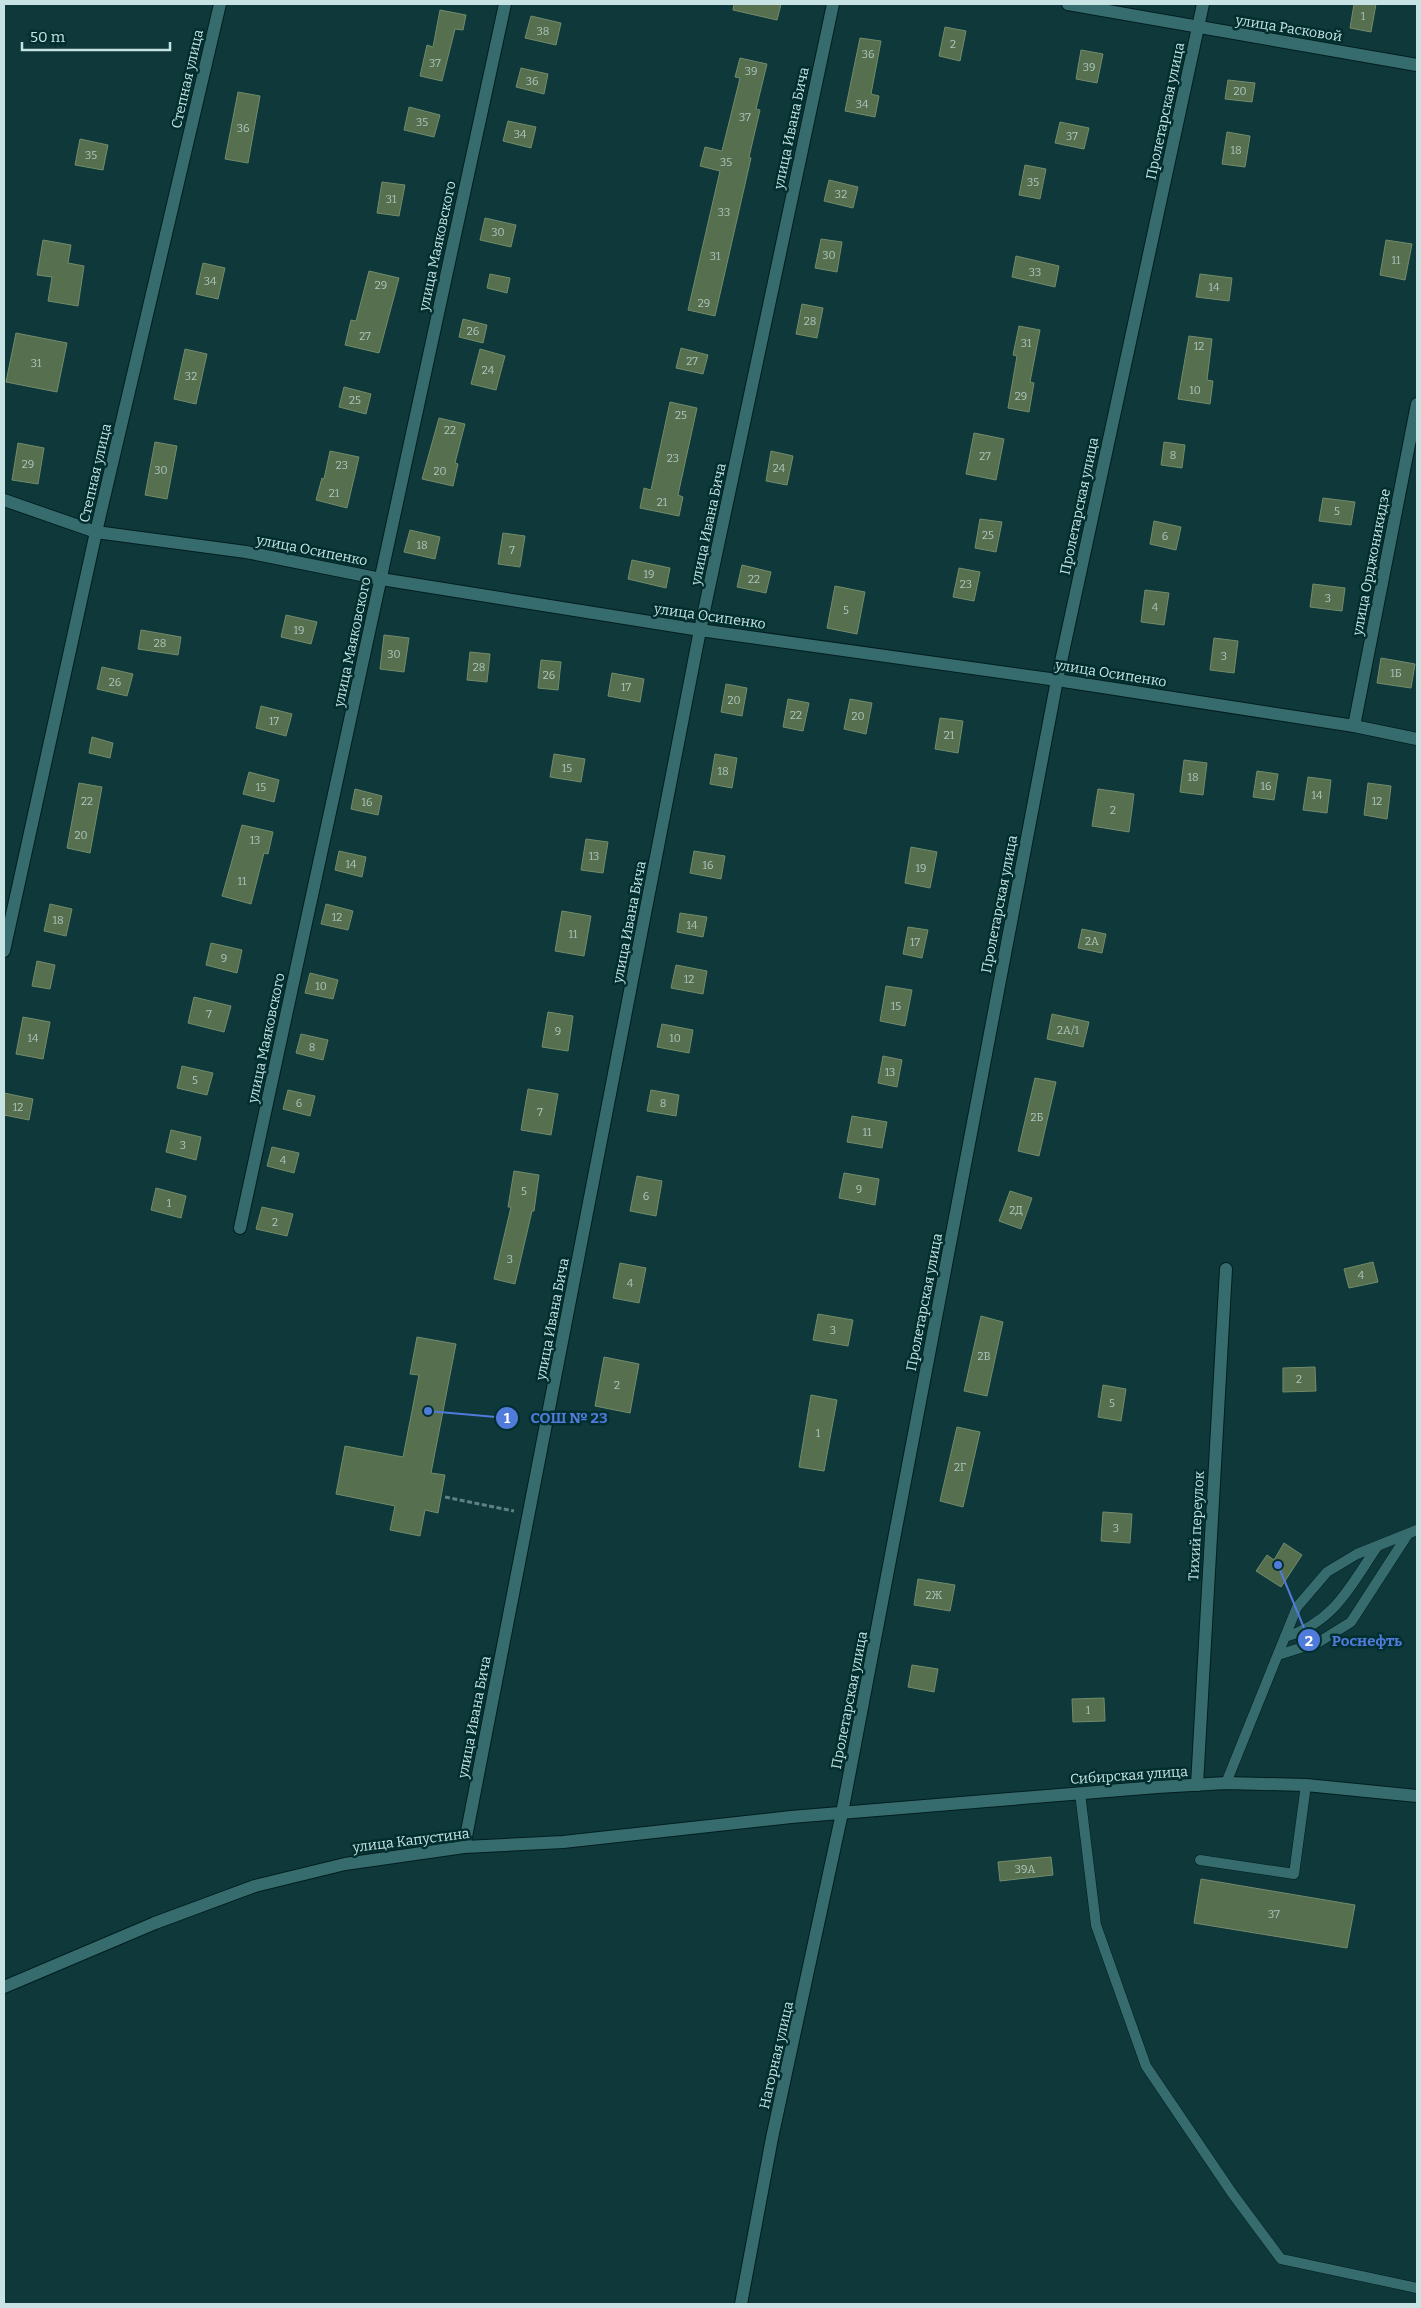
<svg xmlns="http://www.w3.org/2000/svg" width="1421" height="2308" font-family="Bitter,serif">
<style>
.building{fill:#566f4f;stroke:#728c6b}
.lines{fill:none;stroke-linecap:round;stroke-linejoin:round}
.service-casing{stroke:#021e1f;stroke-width:11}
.minor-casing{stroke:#021e1f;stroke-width:14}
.path{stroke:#5e8182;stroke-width:3;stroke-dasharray:5 2.5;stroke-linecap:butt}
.service{stroke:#376c6e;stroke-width:10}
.minor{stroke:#376c6e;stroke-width:12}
.labels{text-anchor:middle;stroke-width:5;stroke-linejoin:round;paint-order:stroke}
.number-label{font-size:11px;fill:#acc6be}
.street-label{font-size:14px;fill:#c8e3e3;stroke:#012e2f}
.leader{fill:none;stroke:#507bdb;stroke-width:2}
.callout-dot{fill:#507bdb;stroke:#012e2f;stroke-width:2}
.mark-label{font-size:15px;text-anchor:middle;font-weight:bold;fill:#fff}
.callout-label{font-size:15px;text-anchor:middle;font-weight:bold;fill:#507bdb;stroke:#012e2f;stroke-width:5;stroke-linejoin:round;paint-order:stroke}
</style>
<rect width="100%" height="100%" fill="#0e383a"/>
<g class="building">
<path d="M 734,4 L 781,4 L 777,20 L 733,10 Z"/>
<path d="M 1354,4 L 1376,4 L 1371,32 L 1350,28 Z"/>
<path d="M 440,10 L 466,15 L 463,30 L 455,29 L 442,81 L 420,76 L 427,45 L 433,47 Z"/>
<path d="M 531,16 L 561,23 L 556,45 L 525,38 Z"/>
<path d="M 945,27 L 966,31 L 960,61 L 939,56 Z"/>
<path d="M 860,38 L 881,41 L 871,94 L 879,96 L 875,117 L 845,111 Z"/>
<path d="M 1081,50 L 1103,54 L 1097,83 L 1076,79 Z"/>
<path d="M 740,58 L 767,64 L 756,109 L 760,110 L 749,157 L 751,158 L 715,316 L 688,310 L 720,171 L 700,166 L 705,147 L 722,151 L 740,78 L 735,77 Z"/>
<path d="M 521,68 L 548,74 L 544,94 L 516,87 Z"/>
<path d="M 1228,80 L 1255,83 L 1252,102 L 1225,99 Z"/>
<path d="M 238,92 L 260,96 L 248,163 L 225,159 Z"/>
<path d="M 409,107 L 440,115 L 434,137 L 404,130 Z"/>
<path d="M 508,121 L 536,127 L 531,148 L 503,141 Z"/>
<path d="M 1060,122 L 1089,128 L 1084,149 L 1055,143 Z"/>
<path d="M 1227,132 L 1250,136 L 1245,167 L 1222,164 Z"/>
<path d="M 80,139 L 108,145 L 103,170 L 75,165 Z"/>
<path d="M 1025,165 L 1046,169 L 1040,199 L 1019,195 Z"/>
<path d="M 829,180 L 858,187 L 853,208 L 824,201 Z"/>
<path d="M 382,182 L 405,185 L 399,216 L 377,213 Z"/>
<path d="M 485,218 L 516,225 L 511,247 L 480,240 Z"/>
<path d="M 821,239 L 842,242 L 837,272 L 815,268 Z"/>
<path d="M 43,240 L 71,245 L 68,263 L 84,266 L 78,306 L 48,301 L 52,277 L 37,275 Z"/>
<path d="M 1386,240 L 1412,244 L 1405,280 L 1380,275 Z"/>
<path d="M 1016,256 L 1059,266 L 1055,287 L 1012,277 Z"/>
<path d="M 203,263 L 225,268 L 218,299 L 196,294 Z"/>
<path d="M 369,271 L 399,278 L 379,353 L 345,345 L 351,320 L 356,321 Z"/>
<path d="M 490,274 L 510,278 L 507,293 L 487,288 Z"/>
<path d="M 1200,274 L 1232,278 L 1229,301 L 1196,297 Z"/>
<path d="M 802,304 L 823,308 L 817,338 L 796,334 Z"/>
<path d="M 463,319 L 487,325 L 483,343 L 459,337 Z"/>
<path d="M 1019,326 L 1040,330 L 1030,382 L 1034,383 L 1029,412 L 1008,408 L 1017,356 L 1013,355 Z"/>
<path d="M 16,333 L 67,343 L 57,392 L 6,382 Z"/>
<path d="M 1189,336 L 1212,339 L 1207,380 L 1213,381 L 1210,404 L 1178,399 Z"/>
<path d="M 681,348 L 708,355 L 703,374 L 676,368 Z"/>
<path d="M 185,349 L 207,354 L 196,404 L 174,399 Z"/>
<path d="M 480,349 L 505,356 L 496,390 L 471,384 Z"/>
<path d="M 344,387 L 371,394 L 366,414 L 339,407 Z"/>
<path d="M 670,402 L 697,408 L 678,495 L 683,497 L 679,516 L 640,508 L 644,488 L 651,490 Z"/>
<path d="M 439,418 L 465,424 L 455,463 L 458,464 L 453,486 L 422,479 Z"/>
<path d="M 974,433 L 1004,439 L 996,480 L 966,474 Z"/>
<path d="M 155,442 L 177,446 L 167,499 L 145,495 Z"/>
<path d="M 1164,442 L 1185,445 L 1182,468 L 1161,465 Z"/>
<path d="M 18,443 L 44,448 L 38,484 L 12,480 Z"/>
<path d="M 330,451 L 359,457 L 347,508 L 316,500 L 322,478 L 324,479 Z"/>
<path d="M 771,451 L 793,456 L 787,485 L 766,481 Z"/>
<path d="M 1323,498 L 1355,502 L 1351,525 L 1319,521 Z"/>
<path d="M 980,519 L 1002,522 L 996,552 L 975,548 Z"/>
<path d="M 1154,521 L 1181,527 L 1176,550 L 1150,544 Z"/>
<path d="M 410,530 L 440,537 L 435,559 L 404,552 Z"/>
<path d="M 503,533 L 525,536 L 520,567 L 498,564 Z"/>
<path d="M 632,560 L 670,568 L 666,588 L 628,579 Z"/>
<path d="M 742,565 L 771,572 L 766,593 L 737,587 Z"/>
<path d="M 959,568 L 980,572 L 974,601 L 953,597 Z"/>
<path d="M 1313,584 L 1345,588 L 1342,611 L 1310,607 Z"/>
<path d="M 835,586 L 865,592 L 857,634 L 827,628 Z"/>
<path d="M 1145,590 L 1169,593 L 1164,625 L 1141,622 Z"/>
<path d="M 286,615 L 317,622 L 311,644 L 281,637 Z"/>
<path d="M 141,630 L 181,637 L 178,655 L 138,649 Z"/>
<path d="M 384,635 L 409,638 L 404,672 L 380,669 Z"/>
<path d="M 1214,638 L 1238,641 L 1234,673 L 1210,670 Z"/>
<path d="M 470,652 L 490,654 L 487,682 L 467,680 Z"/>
<path d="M 1381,658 L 1415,664 L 1411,688 L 1377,683 Z"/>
<path d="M 541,660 L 561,662 L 558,690 L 538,688 Z"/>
<path d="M 102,667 L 133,674 L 127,696 L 97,689 Z"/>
<path d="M 612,673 L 644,679 L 640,702 L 608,696 Z"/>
<path d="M 726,684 L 747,688 L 742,716 L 721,712 Z"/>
<path d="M 788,699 L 809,703 L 803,731 L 783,727 Z"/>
<path d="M 850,699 L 872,703 L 866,734 L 844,729 Z"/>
<path d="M 261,706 L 292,714 L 286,736 L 256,728 Z"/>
<path d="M 940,718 L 963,721 L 958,753 L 935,749 Z"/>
<path d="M 92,737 L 113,743 L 110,758 L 89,753 Z"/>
<path d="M 554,754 L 585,759 L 581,782 L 550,777 Z"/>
<path d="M 715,754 L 737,758 L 732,788 L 710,784 Z"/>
<path d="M 1184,760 L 1207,763 L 1203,795 L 1180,792 Z"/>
<path d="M 1257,771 L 1278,774 L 1274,800 L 1253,797 Z"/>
<path d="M 249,772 L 279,780 L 274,802 L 243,794 Z"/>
<path d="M 1308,777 L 1331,780 L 1327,813 L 1303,810 Z"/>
<path d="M 79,783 L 102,787 L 90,853 L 67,848 Z"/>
<path d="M 1368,783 L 1391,786 L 1387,819 L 1364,815 Z"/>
<path d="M 355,789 L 382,796 L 378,815 L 351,809 Z"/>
<path d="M 1098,789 L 1134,794 L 1129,832 L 1092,826 Z"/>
<path d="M 242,825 L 273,832 L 268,854 L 264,853 L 251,904 L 222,896 Z"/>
<path d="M 586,839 L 608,842 L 603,873 L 581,870 Z"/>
<path d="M 911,847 L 937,852 L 930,888 L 905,883 Z"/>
<path d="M 339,851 L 366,857 L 362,877 L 335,870 Z"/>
<path d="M 694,851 L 725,856 L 721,879 L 690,873 Z"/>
<path d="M 50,904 L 72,909 L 66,936 L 44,931 Z"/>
<path d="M 326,904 L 353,911 L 348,930 L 321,924 Z"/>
<path d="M 562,911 L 591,916 L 584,956 L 555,951 Z"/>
<path d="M 680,913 L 707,917 L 703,937 L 677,932 Z"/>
<path d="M 908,927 L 928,930 L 922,958 L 903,954 Z"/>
<path d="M 1082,929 L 1106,934 L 1102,953 L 1078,948 Z"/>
<path d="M 211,943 L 242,950 L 237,973 L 206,965 Z"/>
<path d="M 37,961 L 55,965 L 50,989 L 32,986 Z"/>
<path d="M 676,965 L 707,971 L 703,994 L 671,988 Z"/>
<path d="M 310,973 L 338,980 L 333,999 L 305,993 Z"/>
<path d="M 886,986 L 912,990 L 905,1026 L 880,1021 Z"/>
<path d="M 194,997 L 231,1006 L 224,1032 L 188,1023 Z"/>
<path d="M 548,1012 L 573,1016 L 568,1051 L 542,1047 Z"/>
<path d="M 1052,1014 L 1089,1022 L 1083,1047 L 1047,1039 Z"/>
<path d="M 23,1017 L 50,1022 L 43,1059 L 16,1054 Z"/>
<path d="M 662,1024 L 693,1030 L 689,1053 L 657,1047 Z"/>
<path d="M 301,1034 L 328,1040 L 323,1060 L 296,1053 Z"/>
<path d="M 883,1056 L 902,1060 L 897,1087 L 878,1083 Z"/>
<path d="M 182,1066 L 213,1073 L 207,1095 L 177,1088 Z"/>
<path d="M 1035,1078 L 1056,1082 L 1039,1156 L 1018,1151 Z"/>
<path d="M 528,1089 L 558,1094 L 551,1135 L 521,1130 Z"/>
<path d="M 288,1090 L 315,1096 L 310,1116 L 283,1109 Z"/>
<path d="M 651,1090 L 679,1095 L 676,1116 L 647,1111 Z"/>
<path d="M 4,1093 L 33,1099 L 29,1120 L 4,1115 Z"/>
<path d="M 852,1116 L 887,1122 L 882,1148 L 847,1142 Z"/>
<path d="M 171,1130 L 201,1137 L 196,1160 L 166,1152 Z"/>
<path d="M 272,1147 L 299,1153 L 294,1173 L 267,1166 Z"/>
<path d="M 514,1171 L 539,1175 L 534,1211 L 532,1211 L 515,1284 L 494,1279 L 511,1207 L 508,1207 Z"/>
<path d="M 844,1173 L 879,1179 L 875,1205 L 839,1198 Z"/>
<path d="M 637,1176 L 662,1181 L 656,1216 L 630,1211 Z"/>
<path d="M 156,1188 L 186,1196 L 181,1218 L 151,1210 Z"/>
<path d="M 1010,1191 L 1032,1198 L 1021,1229 L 999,1221 Z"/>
<path d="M 262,1207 L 293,1214 L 287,1236 L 256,1229 Z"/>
<path d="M 1373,1262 L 1378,1282 L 1349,1288 L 1344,1269 Z"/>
<path d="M 620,1263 L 646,1268 L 639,1303 L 613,1298 Z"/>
<path d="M 818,1314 L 853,1320 L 848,1346 L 813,1340 Z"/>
<path d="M 981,1316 L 1003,1322 L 987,1396 L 964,1391 Z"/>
<path d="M 417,1337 L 456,1344 L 431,1473 L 445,1475 L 438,1513 L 425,1510 L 420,1536 L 390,1530 L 395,1506 L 336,1494 L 345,1446 L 403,1457 L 419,1375 L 410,1374 Z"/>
<path d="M 604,1357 L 639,1364 L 630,1413 L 595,1406 Z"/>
<path d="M 1315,1367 L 1316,1391 L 1283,1392 L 1283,1368 Z"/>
<path d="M 1103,1385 L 1126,1389 L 1121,1421 L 1098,1417 Z"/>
<path d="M 811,1395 L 837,1400 L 824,1471 L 799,1467 Z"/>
<path d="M 957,1427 L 980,1432 L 963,1507 L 940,1501 Z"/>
<path d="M 1103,1512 L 1132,1514 L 1130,1543 L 1101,1541 Z"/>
<path d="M 1284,1543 L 1302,1555 L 1281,1587 L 1256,1571 L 1267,1555 L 1274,1560 Z"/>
<path d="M 918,1579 L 955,1585 L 950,1611 L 914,1605 Z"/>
<path d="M 912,1665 L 938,1669 L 934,1692 L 908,1687 Z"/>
<path d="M 1104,1698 L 1105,1721 L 1073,1722 L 1072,1699 Z"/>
<path d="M 1051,1857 L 1053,1875 L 1000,1881 L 998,1862 Z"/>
<path d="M 1201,1879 L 1355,1905 L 1347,1948 L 1194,1923 Z"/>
</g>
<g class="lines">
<defs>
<g id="service">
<path d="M 1285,1637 C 1334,1623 1350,1586 1377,1547"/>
<path d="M 1278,1655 L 1319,1642 L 1351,1622 L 1408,1534"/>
<path d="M 1226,1783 L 1297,1607 L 1327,1572 L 1357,1554 L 1417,1530"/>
<path d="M 1080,1793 L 1096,1925 L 1146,2066 L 1232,2193 L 1281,2259 L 1417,2288"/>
<path d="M 1200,1860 L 1294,1874 L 1306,1785"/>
</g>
<g id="minor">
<path d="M 1068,4 L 1417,65"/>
<path d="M 4,500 L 96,532 L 246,552 L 381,579 L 700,630 L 1057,680 L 1354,726 L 1417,739"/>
<path d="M 1354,726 L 1417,404"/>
<path d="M 4,951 L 96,532 L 220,4"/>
<path d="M 240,1228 L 505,4"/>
<path d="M 1197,1785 L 1226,1269"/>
<path d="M 464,1847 L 700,630 L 833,4"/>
<path d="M 4,1987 L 155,1923 L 255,1886 L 345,1864 L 464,1847 L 563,1842 L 791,1817 L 1157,1787 L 1226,1783 L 1306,1785 L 1417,1796"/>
<path d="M 741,2304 L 772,2138 L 842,1813 L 1057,680 L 1203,4"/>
</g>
</defs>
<use href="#service" class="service-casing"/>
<use href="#minor" class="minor-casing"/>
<path class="path" d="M 445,1497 L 514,1511"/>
<use href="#service" class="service"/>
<use href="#minor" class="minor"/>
</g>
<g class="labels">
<g class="number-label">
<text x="1363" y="20">1</text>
<text x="543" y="35">38</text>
<text x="953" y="48">2</text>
<text x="868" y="58">36</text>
<text x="435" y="67">37</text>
<text x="1089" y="71">39</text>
<text x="751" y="75">39</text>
<text x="532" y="85">36</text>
<text x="1240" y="95">20</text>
<text x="862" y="108">34</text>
<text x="745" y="121">37</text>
<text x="422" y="126">35</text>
<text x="243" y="132">36</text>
<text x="520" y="138">34</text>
<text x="1072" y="140">37</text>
<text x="1236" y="154">18</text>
<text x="91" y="159">35</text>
<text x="726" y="166">35</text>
<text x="1033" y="186">35</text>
<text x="841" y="198">32</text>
<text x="391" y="203">31</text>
<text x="724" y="216">33</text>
<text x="498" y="236">30</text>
<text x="829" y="259">30</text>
<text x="715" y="260">31</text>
<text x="1396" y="264">11</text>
<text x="1035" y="276">33</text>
<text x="210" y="285">34</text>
<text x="381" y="289">29</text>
<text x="1214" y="291">14</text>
<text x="704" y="307">29</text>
<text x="810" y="325">28</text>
<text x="473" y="335">26</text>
<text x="365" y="340">27</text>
<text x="1026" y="347">31</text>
<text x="1199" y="350">12</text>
<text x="692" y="365">27</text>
<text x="36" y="367">31</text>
<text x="488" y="374">24</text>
<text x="191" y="380">32</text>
<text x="1195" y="394">10</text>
<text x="1021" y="400">29</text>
<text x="355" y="404">25</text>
<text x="681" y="419">25</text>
<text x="450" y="434">22</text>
<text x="1173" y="459">8</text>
<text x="985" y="460">27</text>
<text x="673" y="462">23</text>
<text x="28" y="468">29</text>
<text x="342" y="469">23</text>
<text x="779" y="472">24</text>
<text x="161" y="474">30</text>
<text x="440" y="475">20</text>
<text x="334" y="497">21</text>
<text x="662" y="506">21</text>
<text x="1337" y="515">5</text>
<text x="988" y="539">25</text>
<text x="1165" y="540">6</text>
<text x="422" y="549">18</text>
<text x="512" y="554">7</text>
<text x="649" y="578">19</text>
<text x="754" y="583">22</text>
<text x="966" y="588">23</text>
<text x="1328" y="602">3</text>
<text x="1155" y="611">4</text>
<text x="846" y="614">5</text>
<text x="299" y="634">19</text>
<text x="160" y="647">28</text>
<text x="394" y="658">30</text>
<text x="1224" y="660">3</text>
<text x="479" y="671">28</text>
<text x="1396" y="677">1Б</text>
<text x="549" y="679">26</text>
<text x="115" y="686">26</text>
<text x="626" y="691">17</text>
<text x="734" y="704">20</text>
<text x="796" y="719">22</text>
<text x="858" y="720">20</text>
<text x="274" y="725">17</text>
<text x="949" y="739">21</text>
<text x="567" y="772">15</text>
<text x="723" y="775">18</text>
<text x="1193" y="781">18</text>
<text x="1266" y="790">16</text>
<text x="261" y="791">15</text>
<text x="1317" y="799">14</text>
<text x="87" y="805">22</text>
<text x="1377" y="805">12</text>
<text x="367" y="806">16</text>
<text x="1113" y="814">2</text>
<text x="81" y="839">20</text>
<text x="255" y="844">13</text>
<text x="594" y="860">13</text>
<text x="351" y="868">14</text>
<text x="708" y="869">16</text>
<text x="921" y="872">19</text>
<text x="242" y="885">11</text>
<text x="337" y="921">12</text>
<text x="58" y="924">18</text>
<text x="692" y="929">14</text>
<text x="573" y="938">11</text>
<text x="1092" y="945">2А</text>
<text x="915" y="946">17</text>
<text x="224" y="962">9</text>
<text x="689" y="983">12</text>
<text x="321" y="990">10</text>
<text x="896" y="1010">15</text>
<text x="209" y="1018">7</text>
<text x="1068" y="1034">2А/1</text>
<text x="558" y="1035">9</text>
<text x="33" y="1042">14</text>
<text x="675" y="1042">10</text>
<text x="312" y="1051">8</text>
<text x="890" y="1076">13</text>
<text x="195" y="1084">5</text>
<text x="299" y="1107">6</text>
<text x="663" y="1107">8</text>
<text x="18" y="1111">12</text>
<text x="540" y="1116">7</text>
<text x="1037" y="1121">2Б</text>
<text x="867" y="1136">11</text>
<text x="183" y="1149">3</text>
<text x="283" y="1164">4</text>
<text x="859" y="1193">9</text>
<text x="524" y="1195">5</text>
<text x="646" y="1200">6</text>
<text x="169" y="1207">1</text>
<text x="1016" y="1214">2Д</text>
<text x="275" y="1226">2</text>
<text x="510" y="1263">3</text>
<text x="1361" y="1279">4</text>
<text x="630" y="1287">4</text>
<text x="833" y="1334">3</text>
<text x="984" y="1360">2В</text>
<text x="1299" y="1383">2</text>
<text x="617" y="1389">2</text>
<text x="1112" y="1407">5</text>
<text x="818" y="1437">1</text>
<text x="960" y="1471">2Г</text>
<text x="1116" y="1532">3</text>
<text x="934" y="1599">2Ж</text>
<text x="1088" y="1714">1</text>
<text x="1025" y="1873">39А</text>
<text x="1274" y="1918">37</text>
</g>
<g class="street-label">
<text transform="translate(1289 28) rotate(9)" y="5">улица Расковой</text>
<text transform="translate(187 79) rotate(-77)" y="5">Степная улица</text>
<text transform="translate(1165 111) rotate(-78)" y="5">Пролетарская улица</text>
<text transform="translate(791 128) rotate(-78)" y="5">улица Ивана Бича</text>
<text transform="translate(437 246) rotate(-78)" y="5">улица Маяковского</text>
<text transform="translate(95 473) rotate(-77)" y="5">Степная улица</text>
<text transform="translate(1079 506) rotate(-78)" y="5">Пролетарская улица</text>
<text transform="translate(708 524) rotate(-78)" y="5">улица Ивана Бича</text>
<text transform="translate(312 550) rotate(11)" y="5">улица Осипенко</text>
<text transform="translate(1371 562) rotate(-79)" y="5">улица Орджоникидзе</text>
<text transform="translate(710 616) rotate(8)" y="5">улица Осипенко</text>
<text transform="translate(352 642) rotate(-78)" y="5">улица Маяковского</text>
<text transform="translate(1111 673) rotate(9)" y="5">улица Осипенко</text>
<text transform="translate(999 904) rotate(-79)" y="5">Пролетарская улица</text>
<text transform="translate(629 922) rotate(-79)" y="5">улица Ивана Бича</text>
<text transform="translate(266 1038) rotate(-78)" y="5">улица Маяковского</text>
<text transform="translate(924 1302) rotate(-79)" y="5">Пролетарская улица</text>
<text transform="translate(552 1319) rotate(-79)" y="5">улица Ивана Бича</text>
<text transform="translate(1196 1526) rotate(-87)" y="5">Тихий переулок</text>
<text transform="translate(849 1700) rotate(-79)" y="5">Пролетарская улица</text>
<text transform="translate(474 1717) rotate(-79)" y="5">улица Ивана Бича</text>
<text transform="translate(1129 1775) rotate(-4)" y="5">Сибирская улица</text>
<text transform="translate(411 1840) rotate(-7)" y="5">улица Капустина</text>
<text transform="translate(776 2055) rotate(-77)" y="5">Нагорная улица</text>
</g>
</g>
<path class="leader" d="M428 1411L507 1418M1278 1565L1309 1640"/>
<g class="callout-dot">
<circle cx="428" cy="1411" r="5"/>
<circle cx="1278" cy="1565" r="5"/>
<circle cx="507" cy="1418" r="12"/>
<circle cx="1309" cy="1640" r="12"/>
</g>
<g class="mark-label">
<text x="507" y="1423">1</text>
<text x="1309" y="1646">2</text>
</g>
<g class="callout-label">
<text x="569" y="1423">СОШ № 23</text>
<text x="1367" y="1646">Роснефть</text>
</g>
<rect width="1421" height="2308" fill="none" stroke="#c8e3e3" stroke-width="10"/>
<path d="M22 42v8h148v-8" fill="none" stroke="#c8e3e3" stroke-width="2.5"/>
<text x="30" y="42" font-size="15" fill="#c8e3e3" stroke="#012e2f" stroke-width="4" paint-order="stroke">50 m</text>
</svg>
